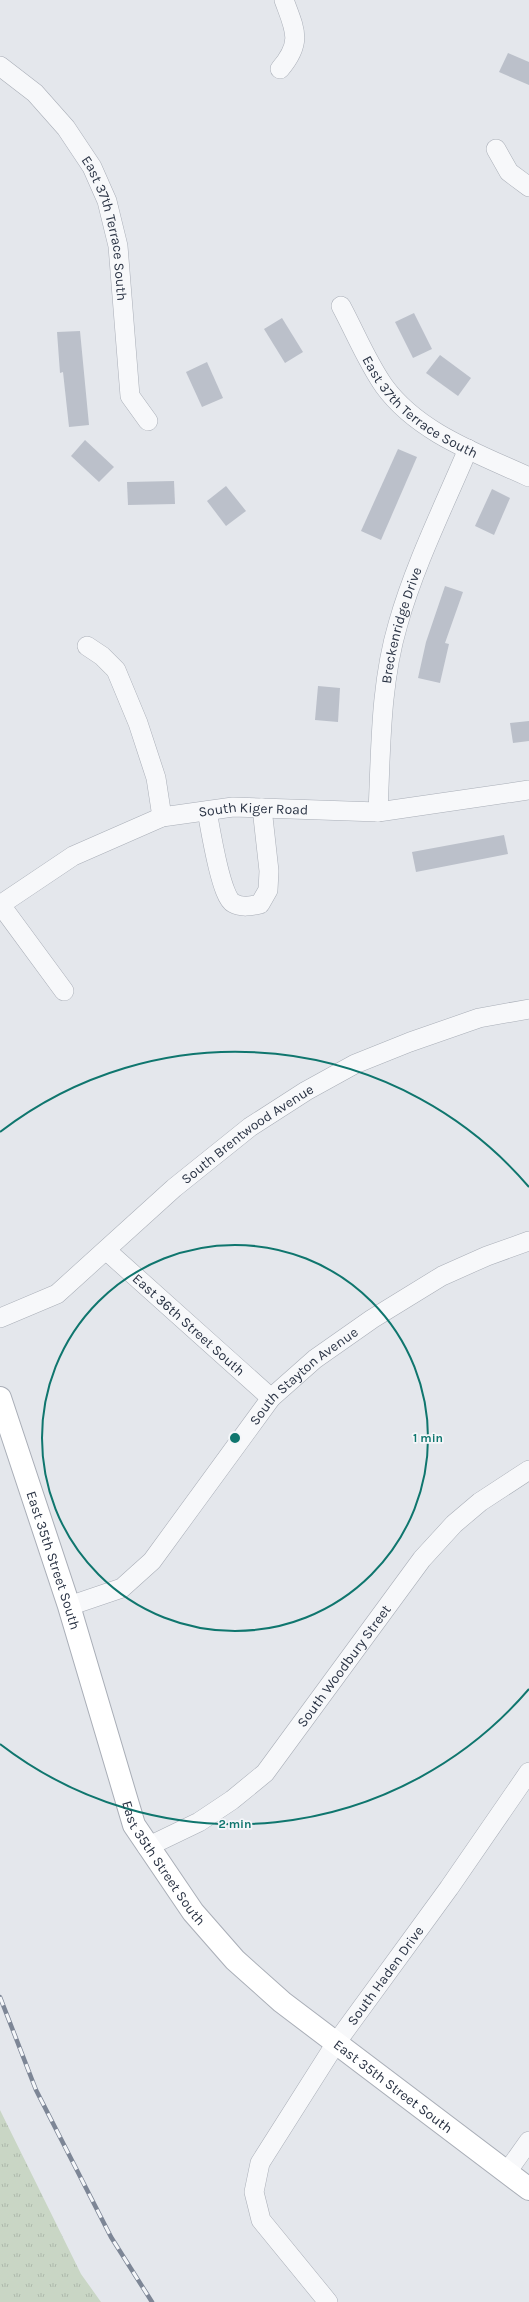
<svg xmlns="http://www.w3.org/2000/svg" width="529" height="2302" font-family="Karla,sans-serif">
<style>
.grass{fill:url(#grass-tufts)}
.building{fill:#bbc0ca}
.lines{fill:none;stroke-linecap:round;stroke-linejoin:round}
.minor-casing{stroke:#a9aeb7;stroke-width:20}
.secondary-casing{stroke:#a9aeb7;stroke-width:24}
.minor{stroke:#f7f8fa;stroke-width:19}
.secondary{stroke:#fff;stroke-width:22}
.rail-casing{stroke:#7d8696;stroke-width:4.5}
.rail{stroke:#f4f6f9;stroke-width:3;stroke-dasharray:9;stroke-linecap:butt}
.ring{fill:none;stroke:#0f766e;stroke-width:2}
.labels{text-anchor:middle;stroke-width:3.5;stroke-linejoin:round;paint-order:stroke}
.street-label{font-size:14px;fill:#2b3445;stroke:#f4f6f9}
.centre{fill:#0f766e;stroke:#f4f6f9;stroke-width:2}
.ring-label{font-size:12px;text-anchor:middle;font-weight:bold;fill:#0f766e;stroke:#f4f6f9;stroke-width:3.5;stroke-linejoin:round;paint-order:stroke}
</style>
<defs>
<pattern id="grass-tufts" width="24" height="20" patternUnits="userSpaceOnUse"><rect width="24" height="20" fill="#c9d6c5"/><path d="M3 7l-1-3M5 7V3M7 7l1-3M15 17l-1-3M17 17v-4M19 17l1-3" fill="none" stroke="#adb8ab"/></pattern>
</defs>
<rect width="100%" height="100%" fill="#e4e7ec"/>
<path class="grass" d="M 0,2110 L 81,2274 L 101,2302 L 0,2302 Z"/>
<g class="building">
<path d="M 508,53 L 529,62 L 529,85 L 499,72 Z"/>
<path d="M 414,313 L 432,349 L 413,358 L 395,322 Z"/>
<path d="M 282,318 L 303,352 L 285,363 L 264,329 Z"/>
<path d="M 80,331 L 89,425 L 69,427 L 63,372 L 60,373 L 57,332 Z"/>
<path d="M 440,355 L 471,378 L 458,396 L 426,373 Z"/>
<path d="M 207,362 L 223,398 L 202,407 L 186,372 Z"/>
<path d="M 85,440 L 114,467 L 99,482 L 71,456 Z"/>
<path d="M 398,449 L 417,457 L 381,540 L 361,531 Z"/>
<path d="M 174,481 L 175,504 L 128,505 L 127,482 Z"/>
<path d="M 226,486 L 246,511 L 226,526 L 207,501 Z"/>
<path d="M 492,489 L 510,498 L 494,535 L 475,526 Z"/>
<path d="M 445,586 L 463,592 L 445,643 L 449,644 L 440,683 L 418,678 L 426,642 Z"/>
<path d="M 318,686 L 340,688 L 338,722 L 315,720 Z"/>
<path d="M 529,721 L 529,741 L 513,743 L 510,723 Z"/>
<path d="M 504,835 L 508,854 L 416,872 L 412,852 Z"/>
</g>
<g class="lines">
<defs>
<g id="minor">
<path id="s1" d="M 0,66 L 35,93 L 66,128 L 92,167 L 107,201 L 118,246 L 130,396 L 148,421"/>
<path d="M 280,69 C 303,42 295,30 284,0"/>
<path d="M 496,149 L 509,172 L 529,187"/>
<path id="s2" d="M 341,306 C 355,332 367,362 384,386 C 418,433 479,454 529,477"/>
<path d="M 87,646 L 102,656 L 116,670 L 138,723 L 156,778 L 162,817"/>
<path d="M 207,811 C 210,827 221,897 233,903 C 242,908 251,906 260,904 L 268,890 L 269,871 L 262,808"/>
<path id="s3" d="M 378,812 C 381,749 380,685 398,624 C 415,564 444,506 468,449"/>
<path d="M 0,904 L 64,991"/>
<path id="s4" d="M 0,905 L 73,856 L 162,817 L 233,807 L 378,812 L 529,790"/>
<path id="s5" d="M 107,1251 L 271,1398"/>
<path id="s6" d="M 0,1318 L 57,1294 L 174,1188 L 250,1127 L 306,1091 L 355,1064 L 410,1042 L 479,1018 L 529,1009"/>
<path id="s7" d="M 69,1606 L 122,1588 L 152,1561 L 271,1398 L 315,1359 L 372,1319 L 442,1276 L 487,1256 L 529,1241"/>
<path id="s8" d="M 147,1847 L 199,1822 L 232,1800 L 265,1773 L 422,1559 L 454,1524 L 480,1502 L 529,1470"/>
<path d="M 507,2172 L 529,2141"/>
<path id="s9" d="M 328,2302 L 261,2220 L 254,2192 L 260,2163 L 336,2043 L 449,1888 L 529,1772"/>
</g>
<g id="secondary">
<path id="s10" d="M 0,1398 L 69,1606 L 134,1825 L 193,1912 L 235,1960 L 282,2002 L 529,2189"/>
</g>
</defs>
<use href="#minor" class="minor-casing"/>
<use href="#secondary" class="secondary-casing"/>
<use href="#minor" class="minor"/>
<use href="#secondary" class="secondary"/>
<defs>
<path id="rail" d="M 0,1997 L 36,2090 L 111,2237 L 152,2302"/>
</defs>
<use href="#rail" class="rail-casing"/>
<use href="#rail" class="rail"/>
</g>
<g class="ring">
<circle cx="235" cy="1438" r="193"/>
<path d="M529 1689A386 386 0 0 1 0 1744M0 1132A386 386 0 0 1 529 1187"/>
</g>
<g class="labels">
<g class="street-label">
<text dy="5" stroke="none"><textPath href="#s1" startOffset="201">East 37th Terrace South</textPath></text>
<text dy="5" stroke="none"><textPath href="#s2" startOffset="132">East 37th Terrace South</textPath></text>
<text dy="5" stroke="none"><textPath href="#s3" startOffset="189">Breckenridge Drive</textPath></text>
<text dy="5" stroke="none"><textPath href="#s4" startOffset="277">South Kiger Road</textPath></text>
<text dy="5" stroke="none"><textPath href="#s6" startOffset="311">South Brentwood Avenue</textPath></text>
<text dy="5" stroke="none"><textPath href="#s5" startOffset="110">East 36th Street South</textPath></text>
<text dy="5" stroke="none"><textPath href="#s7" startOffset="337">South Stayton Avenue</textPath></text>
<text dy="5" stroke="none"><textPath href="#s10" startOffset="171">East 35th Street South</textPath></text>
<text dy="5" stroke="none"><textPath href="#s8" startOffset="273">South Woodbury Street</textPath></text>
<text dy="5" stroke="none"><textPath href="#s10" startOffset="495">East 35th Street South</textPath></text>
<text dy="5" stroke="none"><textPath href="#s9" startOffset="390">South Haden Drive</textPath></text>
<text dy="5" stroke="none"><textPath href="#s10" startOffset="819">East 35th Street South</textPath></text>
</g>
</g>
<circle cx="235" cy="1438" r="6" class="centre"/>
<g class="ring-label">
<text x="428" y="1442">1 min</text>
<text x="235" y="1828">2 min</text>
</g>
</svg>
